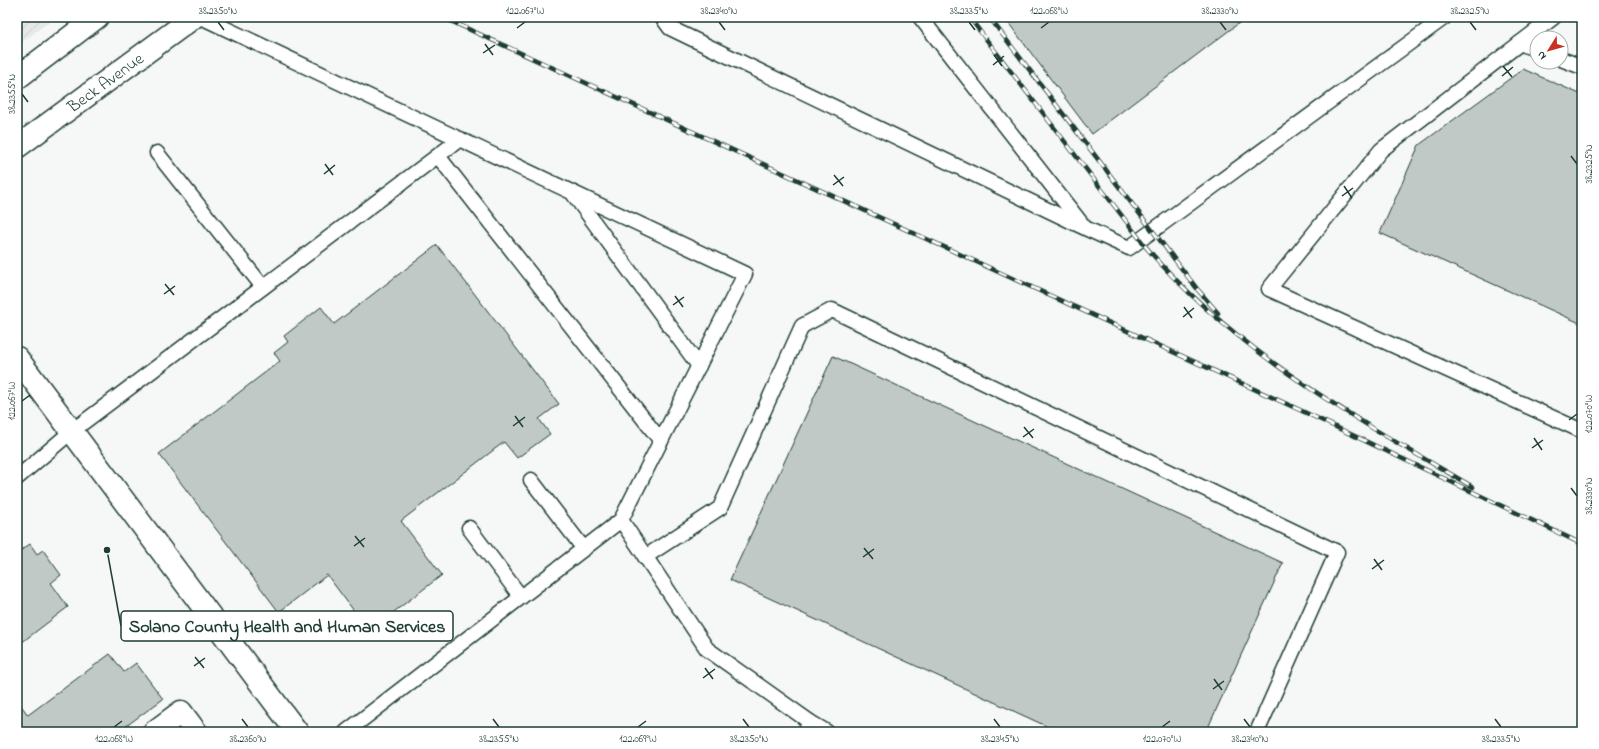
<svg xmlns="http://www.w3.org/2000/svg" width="1599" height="749" font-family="'Indie Flower',sans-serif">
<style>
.industrial{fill:url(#industrial-furrows)}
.building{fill:#c0c9c6;stroke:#1f3d34}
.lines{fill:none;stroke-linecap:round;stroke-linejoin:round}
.lane-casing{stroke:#1f3d34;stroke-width:17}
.street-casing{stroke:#1f3d34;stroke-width:25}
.secondary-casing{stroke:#1f3d34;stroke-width:25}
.lane{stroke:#fff;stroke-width:14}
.street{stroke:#fff;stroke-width:22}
.secondary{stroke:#fff;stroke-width:22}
.rail-casing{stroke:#1f3d34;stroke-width:4.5}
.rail{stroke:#fff;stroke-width:3;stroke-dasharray:9;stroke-linecap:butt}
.ticks{fill:none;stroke:#1f3d34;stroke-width:1.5}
.labels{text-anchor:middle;stroke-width:3;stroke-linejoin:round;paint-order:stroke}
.street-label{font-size:17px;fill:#1f3d34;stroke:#fff}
.leader{fill:none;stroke:#1f3d34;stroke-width:1.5}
.callout-dot{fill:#1f3d34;stroke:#fff;stroke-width:1.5}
.callout{fill:#fff;stroke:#1f3d34;stroke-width:1.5}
.callout-label{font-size:18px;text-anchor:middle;font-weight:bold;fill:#1f3d34}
.neatline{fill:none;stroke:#1f3d34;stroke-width:1.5}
.ticks-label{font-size:10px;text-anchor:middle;fill:#1f3d34}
</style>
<defs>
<pattern id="industrial-furrows" width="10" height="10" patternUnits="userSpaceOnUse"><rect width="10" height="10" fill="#e6e9e8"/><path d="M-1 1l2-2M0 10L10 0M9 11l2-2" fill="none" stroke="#c5c9c8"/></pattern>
</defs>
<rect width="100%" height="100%" fill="#f6f7f7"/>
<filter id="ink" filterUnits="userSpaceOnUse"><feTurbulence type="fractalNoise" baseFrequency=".025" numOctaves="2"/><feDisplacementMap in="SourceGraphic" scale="8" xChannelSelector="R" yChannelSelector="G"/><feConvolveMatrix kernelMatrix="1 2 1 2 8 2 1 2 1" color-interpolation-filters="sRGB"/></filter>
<g filter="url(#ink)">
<path class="industrial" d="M 17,17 L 55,17 L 17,46 Z"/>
<g class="building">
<path d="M 1004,17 L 1247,17 L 1092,134 Z"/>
<path d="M 1523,69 L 1582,95 L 1582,324 L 1380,233 L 1419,145 Z"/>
<path d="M 437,245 L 559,404 L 539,419 L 550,434 L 517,458 L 504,442 L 401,521 L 442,575 L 369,631 L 327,575 L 279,612 L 159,454 L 280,361 L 274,353 L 288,342 L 284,336 L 321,307 L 334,324 Z"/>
<path d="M 833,356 L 1283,563 L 1206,732 L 1059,732 L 730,580 Z"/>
<path d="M 30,544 L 37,554 L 43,550 L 61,575 L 51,583 L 68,607 L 17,646 L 17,553 Z"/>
<path d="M 110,654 L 124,672 L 136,663 L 163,699 L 118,732 L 17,732 L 17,700 L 28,715 Z"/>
</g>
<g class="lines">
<defs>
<g id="lane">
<path d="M 201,17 L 745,274 L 621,520 L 346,732"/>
<path d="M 662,17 L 670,28 L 1081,226"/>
<path d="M 920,17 L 1085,228 L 1129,248 L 1445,17"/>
<path d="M 1554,17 L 1381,150 L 1269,289 L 1582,431"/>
<path d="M 1520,43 L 1537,50"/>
<path d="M 1561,59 L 1582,67"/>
<path d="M 157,153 L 263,287"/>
<path d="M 438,156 L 661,441"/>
<path d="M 574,195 L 699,366"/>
<path d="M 17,478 L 72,431 L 460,139"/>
<path d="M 531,480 L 584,549"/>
<path d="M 621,520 L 707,649 L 810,722 L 805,732"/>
<path d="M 469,528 L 521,597"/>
<path d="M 645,557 L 720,508 L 802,326 L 832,310 L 1337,552 L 1257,732"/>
<path d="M 810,722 L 827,732"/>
</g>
<g id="street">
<path d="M 17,358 L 297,732"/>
<path d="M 154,732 L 181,712 L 196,732"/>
</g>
<g id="secondary">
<path d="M 17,78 L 97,17"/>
<path d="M 17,147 L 194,17"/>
</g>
</defs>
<use href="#lane" class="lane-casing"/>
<use href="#street" class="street-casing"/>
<use href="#secondary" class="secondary-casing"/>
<use href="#lane" class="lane"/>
<use href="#street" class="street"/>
<use href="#secondary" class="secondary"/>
<defs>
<g id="rail">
<path d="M 442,17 L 1302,411 L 1582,544"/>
<path d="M 969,17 L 1146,247 C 1235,352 1356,419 1473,487"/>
<path d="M 989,17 L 1198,290 L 1218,313"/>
</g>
</defs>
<use href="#rail" class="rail-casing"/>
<use href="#rail" class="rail"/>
</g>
</g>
<path class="ticks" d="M 218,22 L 224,30M 719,22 L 725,30M 969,22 L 975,30M 1220,22 L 1226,30M 1470,22 L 1476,30M 517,28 L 525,22M 1041,28 L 1049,22M 485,44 L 493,55M 483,53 L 495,45M 994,55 L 1002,66M 993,65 L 1004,56M 1503,66 L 1512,77M 1502,76 L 1513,67M 22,94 L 28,102M 1571,156 L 1577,164M 325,164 L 333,175M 324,174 L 335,165M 834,175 L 843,186M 833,185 L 844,177M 1344,186 L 1352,198M 1342,196 L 1353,188M 165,284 L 174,295M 164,294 L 175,286M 675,296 L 683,307M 673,305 L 684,297M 1184,307 L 1192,318M 1183,317 L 1194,308M 22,401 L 30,395M 515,416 L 523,427M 1569,420 L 1577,414M 513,426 L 525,417M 1024,427 L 1033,438M 1023,437 L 1034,429M 1534,438 L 1542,450M 1532,448 L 1543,440M 1571,488 L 1577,496M 355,536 L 364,547M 354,546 L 365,538M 864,548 L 873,559M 863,557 L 874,549M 1374,559 L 1382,570M 1372,569 L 1384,560M 195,657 L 204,668M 194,666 L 205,658M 705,668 L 713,679M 703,678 L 715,669M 1214,679 L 1222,690M 1213,689 L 1224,681M 242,719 L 248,727M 493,719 L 499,727M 743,719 L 749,727M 994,719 L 1000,727M 1244,719 L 1250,727M 1495,719 L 1501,727M 114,727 L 122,721M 638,727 L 646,721M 1162,727 L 1170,721"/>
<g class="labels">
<g class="street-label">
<text transform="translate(105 82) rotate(-36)" y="6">Beck Avenue</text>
</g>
</g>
<path class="leader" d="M107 550L121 626"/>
<circle class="callout-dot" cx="107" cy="550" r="4"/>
<rect class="callout" x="121" y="611" width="332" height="30" rx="4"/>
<g class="callout-label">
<text x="287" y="632">Solano County Health and Human Services</text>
</g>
<rect width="1599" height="749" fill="none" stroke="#fff" stroke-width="44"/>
<g transform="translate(1549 50) rotate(233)"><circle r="19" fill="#ffffff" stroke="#a5b1ae"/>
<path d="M0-3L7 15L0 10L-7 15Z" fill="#c8321e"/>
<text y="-6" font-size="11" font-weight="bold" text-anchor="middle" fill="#1f3d34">N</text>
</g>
<rect x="22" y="22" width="1555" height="705" class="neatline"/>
<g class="ticks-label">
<text x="218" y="14">38.2350°N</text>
<text x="525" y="14">122.067°W</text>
<text x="719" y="14">38.2340°N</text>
<text x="969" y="14">38.2335°N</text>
<text x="1049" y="14">122.068°W</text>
<text x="1220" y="14">38.2330°N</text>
<text x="1470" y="14">38.2325°N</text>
<text transform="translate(11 94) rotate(-90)" y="4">38.2355°N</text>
<text transform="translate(1588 164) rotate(-90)" y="4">38.2325°N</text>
<text transform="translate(11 401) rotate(-90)" y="4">122.067°W</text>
<text transform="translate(1588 414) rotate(-90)" y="4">122.070°W</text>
<text transform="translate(1588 496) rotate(-90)" y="4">38.2330°N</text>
<text x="114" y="742">122.068°W</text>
<text x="248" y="742">38.2360°N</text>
<text x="499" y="742">38.2355°N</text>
<text x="638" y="742">122.069°W</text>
<text x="749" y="742">38.2350°N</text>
<text x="1000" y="742">38.2345°N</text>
<text x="1162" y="742">122.070°W</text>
<text x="1250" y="742">38.2340°N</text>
<text x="1501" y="742">38.2335°N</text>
</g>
</svg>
